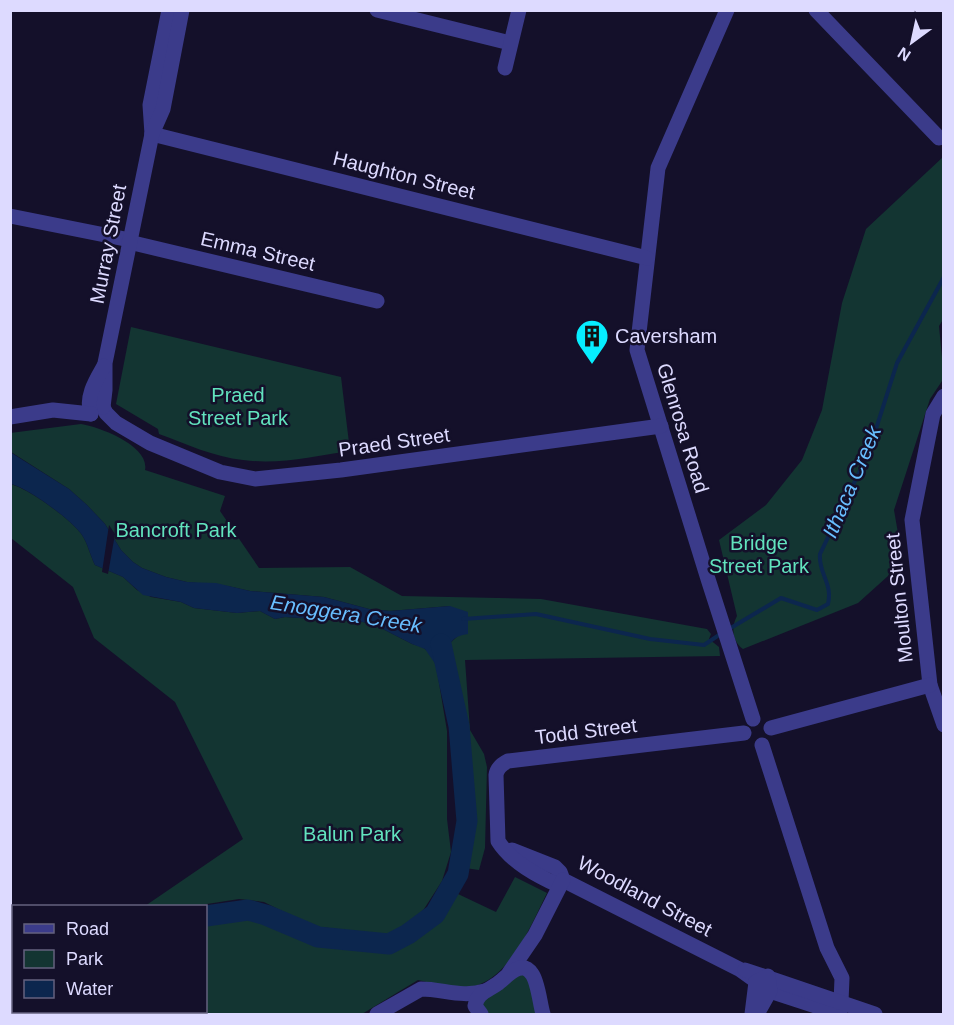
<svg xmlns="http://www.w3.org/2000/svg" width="954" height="1025" font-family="Arial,sans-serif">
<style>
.green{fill:#133532}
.water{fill:#0c264e}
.pier{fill:#14102a}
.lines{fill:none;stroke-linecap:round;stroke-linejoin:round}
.stream{stroke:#0c264e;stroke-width:4}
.river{stroke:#0c264e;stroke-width:21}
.minor{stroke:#3b3b8a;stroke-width:15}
.labels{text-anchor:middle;stroke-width:5;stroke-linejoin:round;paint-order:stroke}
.street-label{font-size:20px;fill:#dddaff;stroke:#14102a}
.poi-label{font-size:20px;fill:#dddaff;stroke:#14102a;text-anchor:start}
.park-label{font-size:20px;fill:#62e3be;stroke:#14102a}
.water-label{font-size:21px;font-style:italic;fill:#68beff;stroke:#14102a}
</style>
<rect width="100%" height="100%" fill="#14102a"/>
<g class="green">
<path d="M 943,157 L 944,318 L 939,326 L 943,368 L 942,381 L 930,399 L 894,510 L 899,539 L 898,558 L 888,576 L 858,603 L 743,649 C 732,641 731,627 737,616 L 719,540 L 766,505 L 802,460 L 822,410 L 842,303 L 866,229 Z"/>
<path d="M 131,327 L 341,377 L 350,451 C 315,456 279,465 243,460 C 214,457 186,444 159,434 L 158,429 L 116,404 Z"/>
<path d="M 81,424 C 100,427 150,446 145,470 L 225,496 L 220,511 L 259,568 L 350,567 L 402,596 L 541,599 L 707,629 L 711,634 L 709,639 L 719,647 L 720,656 L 465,660 L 470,730 L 484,754 L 487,767 L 485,848 L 479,870 L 465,868 L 471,829 L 468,786 L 462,732 L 448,655 L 450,643 L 459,635 L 450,606 L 390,611 L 369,609 L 324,597 L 250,591 L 228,586 L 187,582 L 166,577 L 142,568 L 133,562 L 121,550 L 105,524 L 87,505 L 69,489 L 11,452 L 10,433 Z"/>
<path d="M 10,484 C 28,488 72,520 82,535 C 88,544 90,555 95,565 L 123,577 L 137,590 L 151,597 L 181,602 L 194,608 L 237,613 L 260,611 L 275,619 L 285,617 L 363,622 L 379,627 L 412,644 L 422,647 L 429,652 L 436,665 L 447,731 L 447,819 L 451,852 L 442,881 L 424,909 L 407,927 L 383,938 L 346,930 L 312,926 L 264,902 L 239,899 L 194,906 L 145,906 L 243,839 L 175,702 L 94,638 L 73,587 L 11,538 Z"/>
<path d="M 458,874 L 458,894 L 496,912 L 515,877 L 547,893 C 530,927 506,989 460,988 C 446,988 432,983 418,980 L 362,1014 L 32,1014 L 34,1012 L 206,1012 L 206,916 L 248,910 L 266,915 L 318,937 L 389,944 L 408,934 L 435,914 Z"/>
<path d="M 518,973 L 528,977 L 538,1014 L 484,1014 L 480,1002 Z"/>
</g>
<path class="water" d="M 10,452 L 69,489 L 87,505 L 105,524 L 121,550 L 133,562 L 142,568 L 166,577 L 187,582 L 216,583 L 250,591 L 324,597 L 369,609 L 390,611 L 450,606 L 468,612 L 468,634 C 445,637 447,652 450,671 L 437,672 L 436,665 L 425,649 L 412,644 L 379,627 L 363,622 L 285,617 L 275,619 L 260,611 L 237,613 L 194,608 L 181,602 L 143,595 L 123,577 L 95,565 C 90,555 88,544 82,535 C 72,520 28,488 11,484 Z"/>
<path class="pier" d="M 109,525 L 115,534 L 108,574 L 102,572 Z"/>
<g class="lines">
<g class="stream">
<path d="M 463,619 L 536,614 L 650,639 L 704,645 L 722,633"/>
<path d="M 729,629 L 781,598 L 817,610 L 828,604 C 833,583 818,573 820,554 L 868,454 L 897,363 L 944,277"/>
</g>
<g class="river">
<path d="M 206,916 L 248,910 L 266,915 L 318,937 L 389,944 L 408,934 L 435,914 L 458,874 L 467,821 L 459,726 L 441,644"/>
<path d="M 32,1014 L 34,1012"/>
</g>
<g class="minor">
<path d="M 377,10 L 510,43"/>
<path d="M 727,10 L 658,168 L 637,350 L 708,579 L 753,719"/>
<path d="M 816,10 L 939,138"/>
<path d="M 505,68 L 519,10"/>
<path d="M 152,134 L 647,258"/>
<path d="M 152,134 L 150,105 L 169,10"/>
<path d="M 10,216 L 130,240"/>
<path d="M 129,242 L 377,301"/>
<path d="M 944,396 L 933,414 L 912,520 L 930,685 L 944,725"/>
<path d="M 103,407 L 106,413 L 116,423 L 150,443 L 220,472 L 255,479 L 341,470 L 661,426"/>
<path d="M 103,407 L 105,390 L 105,363 L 152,134 L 163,109 L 182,10"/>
<path d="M 91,414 C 85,397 96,380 104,366"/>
<path d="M 10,417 L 53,410 L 91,414"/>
<path d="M 771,728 L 930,685"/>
<path d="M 762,745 L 827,948 L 842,978 L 841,1002 L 831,1012"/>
<path d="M 512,850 L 555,867 L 560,872 L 563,880 L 739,969 L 770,991 L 840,1014"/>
<path d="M 560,886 C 538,876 511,862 498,841 L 496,775 C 497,768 502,764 508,761 L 744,733"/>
<path d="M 745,970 L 875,1014"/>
<path d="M 509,973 L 535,935 L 563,880"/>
<path d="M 377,1014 L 421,989 C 443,989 462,998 485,991"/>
<path d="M 481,1014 L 475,1006 C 477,993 487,991 497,984 C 506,978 521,958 532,974 C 538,982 540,1004 543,1014"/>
<path d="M 752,1014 L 756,982 L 768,976 L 770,991 L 757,1014"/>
</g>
</g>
<defs>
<symbol id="building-pin" viewBox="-11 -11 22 30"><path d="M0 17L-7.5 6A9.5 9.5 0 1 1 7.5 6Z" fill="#06eeff" stroke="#14102a"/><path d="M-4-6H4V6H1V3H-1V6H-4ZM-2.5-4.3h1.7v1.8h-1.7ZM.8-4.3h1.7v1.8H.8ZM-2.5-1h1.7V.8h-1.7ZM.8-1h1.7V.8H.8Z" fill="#111"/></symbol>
</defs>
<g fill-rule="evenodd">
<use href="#building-pin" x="573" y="317" width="38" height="52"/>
</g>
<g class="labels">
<g class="street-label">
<text transform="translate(404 175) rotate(14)" y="7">Haughton Street</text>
<text transform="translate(108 244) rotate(-79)" y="7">Murray Street</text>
<text transform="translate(258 251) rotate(13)" y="7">Emma Street</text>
<text transform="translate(683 428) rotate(73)" y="7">Glenrosa Road</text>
<text transform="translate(394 442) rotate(-8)" y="7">Praed Street</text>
<text transform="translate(899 598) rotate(-96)" y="7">Moulton Street</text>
<text transform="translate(586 731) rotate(-7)" y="7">Todd Street</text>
<text transform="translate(645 896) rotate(28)" y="7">Woodland Street</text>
</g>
<g class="poi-label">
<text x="615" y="343">Caversham</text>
</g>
<g class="park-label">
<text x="238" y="402">Praed<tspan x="238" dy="23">Street Park</tspan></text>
<text x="176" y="537">Bancroft Park</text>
<text x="759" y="550">Bridge<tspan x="759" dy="23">Street Park</tspan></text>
<text x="352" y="841">Balun Park</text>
</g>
<g class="water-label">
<text transform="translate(852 482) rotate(-67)" y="7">Ithaca Creek</text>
<text transform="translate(346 614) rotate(9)" y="7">Enoggera Creek</text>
</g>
</g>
<rect width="954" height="1025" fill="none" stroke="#dddaff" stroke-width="24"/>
<rect x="12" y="905" width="195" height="108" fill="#14102a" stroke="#64617f" stroke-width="1.5"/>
<rect x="24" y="924" width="30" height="9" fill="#3b3b8a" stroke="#64617f" stroke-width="1.5"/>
<text x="66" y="935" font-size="18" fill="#dddaff">Road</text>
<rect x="24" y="950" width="30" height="18" fill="#133532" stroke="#64617f" stroke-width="1.5"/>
<text x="66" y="965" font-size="18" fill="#dddaff">Park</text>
<rect x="24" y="980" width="30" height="18" fill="#0c264e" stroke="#64617f" stroke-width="1.5"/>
<text x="66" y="995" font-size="18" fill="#dddaff">Water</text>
<g transform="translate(912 42) rotate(213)" stroke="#14102a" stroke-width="4.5" paint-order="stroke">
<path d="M0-4.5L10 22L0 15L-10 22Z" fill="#dddaff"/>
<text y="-9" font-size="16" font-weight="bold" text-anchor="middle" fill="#dddaff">N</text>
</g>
</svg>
